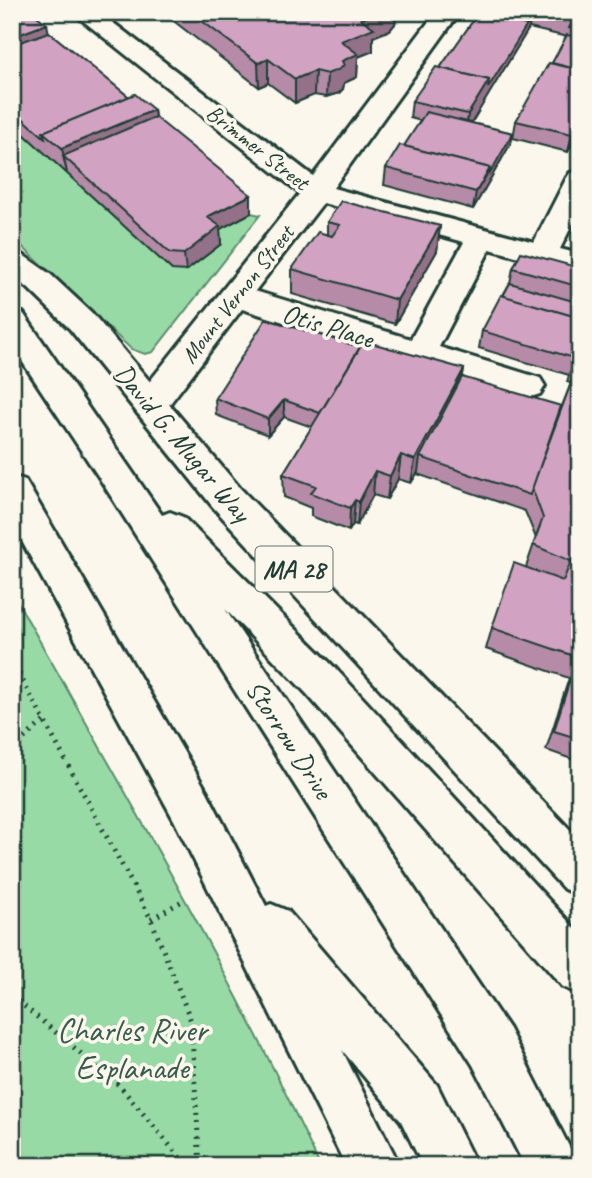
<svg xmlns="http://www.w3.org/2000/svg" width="592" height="1178" font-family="Caveat,sans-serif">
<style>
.green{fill:#98daa5;stroke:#5c8c6c;stroke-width:2}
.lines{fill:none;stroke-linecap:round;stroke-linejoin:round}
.street-casing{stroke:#1f3d34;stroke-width:6}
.primary-casing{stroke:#1f3d34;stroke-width:6}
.highway-casing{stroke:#1f3d34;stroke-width:6}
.path-far1{stroke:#1f3d34;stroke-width:4.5;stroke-dasharray:2 5;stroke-linecap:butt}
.path{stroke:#1f3d34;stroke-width:5;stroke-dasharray:2 6;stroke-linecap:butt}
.street{fill:#fbf7ec;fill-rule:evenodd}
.primary{fill:#fbf7ec;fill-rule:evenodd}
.highway{fill:#fbf7ec;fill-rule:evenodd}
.wall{fill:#b58ba7;stroke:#1f3d34;stroke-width:2}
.shaded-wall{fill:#937188;stroke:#1f3d34;stroke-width:2}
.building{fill:#d2a2c2;stroke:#1f3d34;stroke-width:2}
.labels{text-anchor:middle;stroke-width:7;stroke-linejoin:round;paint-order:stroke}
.far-street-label{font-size:23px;fill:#1f3d34;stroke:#fbf7ec}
.shield{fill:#fbf7ec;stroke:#61756b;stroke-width:2}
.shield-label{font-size:26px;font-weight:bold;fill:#1f3d34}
.street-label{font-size:28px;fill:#1f3d34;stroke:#fbf7ec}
.near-park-label{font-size:33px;fill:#375c4b;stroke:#fbf7ec}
</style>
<rect width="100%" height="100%" fill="#fbf7ec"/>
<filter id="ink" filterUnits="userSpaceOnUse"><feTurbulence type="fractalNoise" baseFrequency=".0143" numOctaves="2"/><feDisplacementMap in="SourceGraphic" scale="14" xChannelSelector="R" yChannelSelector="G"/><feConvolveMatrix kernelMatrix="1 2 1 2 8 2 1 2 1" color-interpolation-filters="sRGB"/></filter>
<g filter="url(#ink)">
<g class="green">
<path d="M 12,123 L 172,270 L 208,235 L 251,213 L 260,215 L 153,352 L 145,354 L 131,349 L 12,237 Z"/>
<path d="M 12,592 C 119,782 229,968 320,1166 L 12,1166 Z"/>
</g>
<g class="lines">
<defs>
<path id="street" d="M 72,12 L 99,12 L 313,176 L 436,12 L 460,12 L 333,188 L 534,242 L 566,179 L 570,173 L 580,171 L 580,209 L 560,249 L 580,254 L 580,274 L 490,249 L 439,347 L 540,378 L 545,386 L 540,394 L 528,398 L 242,309 L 162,414 L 150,417 L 138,414 L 133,405 L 138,396 L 300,193 ZM 323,203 L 464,242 L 411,339 L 255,291 Z"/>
<path id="primary" d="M 12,252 L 23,255 L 50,274 L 92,313 L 239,487 L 580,840 L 580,895 L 564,889 L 213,507 L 70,329 L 28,288 L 12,277 Z"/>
<g id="highway">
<path d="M 12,310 L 23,313 L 162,515 L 170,512 L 183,517 L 335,668 L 580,934 L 580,994 L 563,987 L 307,694 L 225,609 L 509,1029 L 579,1166 L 525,1166 L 473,1065 L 100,479 L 12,346 Z"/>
<path d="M 12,476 L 25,480 L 206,790 L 266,906 L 271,904 L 288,911 L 437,1085 L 477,1166 L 423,1166 L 401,1121 L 342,1050 L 400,1166 L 346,1166 L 174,820 L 12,523 Z"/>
</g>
</defs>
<use href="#street" class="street-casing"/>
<use href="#primary" class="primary-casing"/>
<use href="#highway" class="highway-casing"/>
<path class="path-far1" d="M 12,661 L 20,676"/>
<g class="path">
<path d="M 19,674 L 151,919 L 191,1021 L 200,1166"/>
<path d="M 12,749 L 44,721"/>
<path d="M 151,919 L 184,900"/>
<path d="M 12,996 L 120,1086 L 187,1166"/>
</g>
<use href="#street" class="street"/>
<use href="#primary" class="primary"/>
<use href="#highway" class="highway"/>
</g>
<g class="wall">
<path d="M 12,12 L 49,32 L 129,97 L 154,110 L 155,117 L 251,213 L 220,229 L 221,244 L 186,271 L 172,270 L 12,123 Z"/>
<path d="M 162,12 L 396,12 L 395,24 L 390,30 L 373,37 L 373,51 L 358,57 L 357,77 L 344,83 L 343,89 L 339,93 L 326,97 L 314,95 L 295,103 L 268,83 L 259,87 Z"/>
<path d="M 478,12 L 580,12 L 580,129 L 568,152 L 513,138 L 516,121 L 552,63 L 567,37 L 529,28 L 471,123 L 513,133 L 511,143 L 473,209 L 384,185 L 386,168 L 404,146 L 421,121 L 410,118 L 412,101 L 440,68 L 477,15 Z"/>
<path d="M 327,222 L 440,226 L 437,251 L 395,324 L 292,294 L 292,269 L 327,235 Z"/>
<path d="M 513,268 L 580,268 L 580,762 L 546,750 L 569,678 L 486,649 L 492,628 L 526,567 L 536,538 L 525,511 L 417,474 L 418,472 L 411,483 L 398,479 L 387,499 L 373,495 L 357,525 L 353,524 L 349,531 L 311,516 L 311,508 L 284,497 L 283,474 L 312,427 L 284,417 L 268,435 L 216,415 L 215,398 L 360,347 L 464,369 L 462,377 L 558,416 L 571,383 L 567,382 L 569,375 L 479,348 L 482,331 L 510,283 Z"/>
</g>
<g class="shaded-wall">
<path d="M 378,12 L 396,12 L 395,24 L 390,30 L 373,37 L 373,51 L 358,57 L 357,77 L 344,83 L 343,89 L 339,93 L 326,97 L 327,74 L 341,41 L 361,19 Z"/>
<path d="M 531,12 L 529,28 L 466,132 L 468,114 L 489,80 L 527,25 L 528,18 Z"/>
<path d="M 47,24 L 52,49 L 12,64 L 12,37 Z"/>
<path d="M 268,59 L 268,83 L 259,87 L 258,63 Z"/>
<path d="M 315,71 L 314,95 L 295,103 L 295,79 Z"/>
<path d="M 154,110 L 157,134 L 63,156 L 67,173 L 62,148 Z"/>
<path d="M 580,119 L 580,129 L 568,152 L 572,134 Z"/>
<path d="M 513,133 L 511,143 L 473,209 L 476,192 Z"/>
<path d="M 251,195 L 251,213 L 220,229 L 221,244 L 186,271 L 184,254 L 207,217 Z"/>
<path d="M 440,226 L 437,251 L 395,324 L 397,300 Z"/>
<path d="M 464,369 L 460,394 L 420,457 L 418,472 L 411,483 L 415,460 Z"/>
<path d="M 284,400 L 284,417 L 268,435 L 268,419 Z"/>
<path d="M 401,455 L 398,479 L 387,499 L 390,476 Z"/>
<path d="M 375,471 L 373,495 L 357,525 L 359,502 Z"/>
<path d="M 355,500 L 353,524 L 349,531 L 350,508 Z"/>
</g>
<g class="building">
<path d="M 12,12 L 32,12 L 47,24 L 12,37 Z"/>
<path d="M 190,12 L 378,12 L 361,19 L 374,28 L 341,41 L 358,54 L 342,61 L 344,65 L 340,69 L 327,74 L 315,71 L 295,79 L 268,59 L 258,63 Z"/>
<path d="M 500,12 L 531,12 L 528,18 Z"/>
<path d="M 536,12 L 580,12 L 580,30 L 569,28 L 574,20 Z"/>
<path d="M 477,15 L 527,25 L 488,88 L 489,80 L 440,68 Z"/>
<path d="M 49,32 L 129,97 L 43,132 L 45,138 L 12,109 L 12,45 Z"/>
<path d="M 567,35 L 580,38 L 580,70 L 552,63 Z"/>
<path d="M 549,63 L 580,70 L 580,119 L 572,134 L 516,121 Z"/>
<path d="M 436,67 L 489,80 L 468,114 L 412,101 Z"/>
<path d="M 135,94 L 154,110 L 62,148 L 43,132 Z"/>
<path d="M 426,112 L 513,133 L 489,175 L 490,168 L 404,146 Z"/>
<path d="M 155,117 L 251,195 L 207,217 L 220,226 L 184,254 L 170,253 L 63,156 Z"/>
<path d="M 400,145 L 490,168 L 476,192 L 386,168 Z"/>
<path d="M 341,201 L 440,226 L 397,300 L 292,269 L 318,232 L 332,236 L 340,225 L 327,222 Z"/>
<path d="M 521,252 L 580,268 L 580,287 L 513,268 Z"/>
<path d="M 510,283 L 580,303 L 580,318 L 503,296 Z"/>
<path d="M 501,295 L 580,318 L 580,346 L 574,358 L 482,331 Z"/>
<path d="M 266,319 L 360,347 L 320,413 L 284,400 L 268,419 L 215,398 Z"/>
<path d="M 364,341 L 464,369 L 415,460 L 401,455 L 390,476 L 375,471 L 359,502 L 355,500 L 350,508 L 311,493 L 316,486 L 283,474 Z"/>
<path d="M 580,349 L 580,359 L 574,373 L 570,372 Z"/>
<path d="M 580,359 L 580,739 L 554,731 L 577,657 L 492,628 L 514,563 L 563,581 L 571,561 L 533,545 L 543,518 L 532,488 Z"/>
<path d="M 462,377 L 561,406 L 530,495 L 420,457 Z"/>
</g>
</g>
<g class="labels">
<g class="far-street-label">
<text transform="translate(258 147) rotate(38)" y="8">Brimmer Street</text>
<text transform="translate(237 294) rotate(-52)" y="8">Mount Vernon Street</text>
</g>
<rect class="shield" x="255.5" y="546.5" width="77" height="45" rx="5"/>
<g class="shield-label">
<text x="294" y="578">MA 28</text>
</g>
<g class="street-label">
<text transform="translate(328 325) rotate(17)" y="10">Otis Place</text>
<text transform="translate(183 442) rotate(50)" y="10">David G. Mugar Way</text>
<text transform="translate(290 739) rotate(57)" y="10">Storrow Drive</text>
</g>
<g class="near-park-label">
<text x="132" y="1041">Charles River<tspan x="132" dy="38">Esplanade</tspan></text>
</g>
</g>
<rect width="592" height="1178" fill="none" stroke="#fbf7ec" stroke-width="42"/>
<rect x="21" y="21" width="550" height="1136" fill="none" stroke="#1f3d34" stroke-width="2.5" filter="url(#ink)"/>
</svg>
